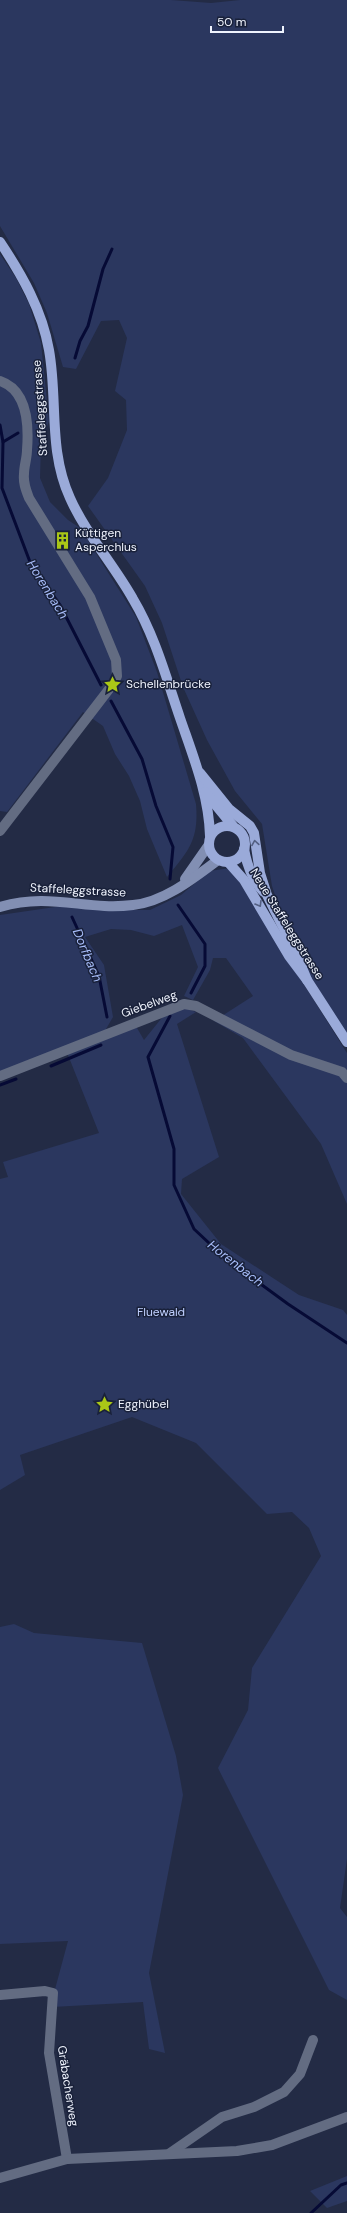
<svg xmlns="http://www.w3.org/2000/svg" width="347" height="2213" font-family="'DM Sans',sans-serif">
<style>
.green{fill:#2b375f}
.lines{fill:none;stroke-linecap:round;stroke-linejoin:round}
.stream{stroke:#060a35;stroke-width:3}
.street{stroke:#636c82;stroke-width:10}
.secondary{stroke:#828fb3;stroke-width:10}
.primary{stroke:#9aaad9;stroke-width:10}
.oneway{stroke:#535f82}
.labels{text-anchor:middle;stroke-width:3;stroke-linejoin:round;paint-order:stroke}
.street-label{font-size:12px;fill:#eff3fd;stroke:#19213a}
.poi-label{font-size:12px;fill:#eff3fd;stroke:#19213a;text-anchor:start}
.park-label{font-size:12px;fill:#bfcffe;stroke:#19213a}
.water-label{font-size:13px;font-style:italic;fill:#a7bcf9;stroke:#19213a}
</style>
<rect width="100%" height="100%" fill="#232b45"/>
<g class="green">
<path d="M 0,0 L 171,0 L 211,3 L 240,0 L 347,0 L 347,1035 L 308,972 L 287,931 L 272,886 L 262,824 L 235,791 L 207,740 L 183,687 L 162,623 L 145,586 L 88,506 L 108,478 L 127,430 L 126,400 L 115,391 L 127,338 L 119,320 L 101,321 L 76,369 L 63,367 L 47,313 L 34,283 L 0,226 Z"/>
<path d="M 0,254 L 16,278 L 29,304 L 41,343 L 49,421 L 41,444 L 40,478 L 50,502 L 68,520 L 80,528 L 136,617 L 157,672 L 196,804 C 199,839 189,851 167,877 L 147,829 L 140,801 L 129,776 L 115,754 L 103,726 L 83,712 L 7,812 L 0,811 Z"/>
<path d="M 231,868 L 347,1053 L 347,1204 L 321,1144 L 243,1038 L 214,1021 L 253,996 L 226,958 L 213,958 L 210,970 L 193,1000 L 184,996 L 198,967 L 182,925 L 154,936 L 131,930 L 111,929 L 85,937 L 104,965 L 113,1017 L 106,1029 L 137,1028 L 144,1040 L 173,1004 L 196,1012 L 177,1024 L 219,1157 L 182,1179 L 181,1194 L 221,1244 L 299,1295 L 343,1310 L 347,1315 L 347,1859 L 340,1908 L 347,1917 L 347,2000 L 329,1990 L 218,1768 L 248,1710 L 252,1668 L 321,1556 L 309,1528 L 292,1512 L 267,1514 L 196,1443 L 132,1417 L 20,1455 L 25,1475 L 0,1490 L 0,1179 L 8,1177 L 3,1162 L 99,1133 L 66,1050 L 0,1076 L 0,915 L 62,906 L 108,910 L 150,910 L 181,895 L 209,871 Z"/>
<path d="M 14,1624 L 34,1633 L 142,1643 L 176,1756 L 183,1795 L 149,1973 L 165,2053 L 149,2049 L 143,2002 L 52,2007 L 54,1993 L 68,1941 L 0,1944 L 0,1627 Z"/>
<path d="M 347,2176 L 347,2201 L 327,2208 L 310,2191 Z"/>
</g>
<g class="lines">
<g class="stream">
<path d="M 75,358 L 80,341 L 88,326 L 103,269 L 112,249"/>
<path d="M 0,425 L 3,442 L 2,488 L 30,562 L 60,605 L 101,685"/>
<path d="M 3,442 L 18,433"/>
<path d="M 111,701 L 142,759 L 156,806 L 173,847 L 170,879"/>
<path d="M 178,905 L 205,944 L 205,966 L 191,993"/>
<path d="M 72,917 L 99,976 L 107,1017"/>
<path d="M 170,1016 L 148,1057 L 174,1149 L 174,1185 L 194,1229 L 225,1258 L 288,1304 L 347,1343"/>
<path d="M 51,1066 L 101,1045"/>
<path d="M 0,1085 L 16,1079"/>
<path d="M 311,2213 L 341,2185 L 347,2183"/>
</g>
<g class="street">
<path d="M 0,381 C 27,390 29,425 27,450 C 27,458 24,466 24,474 C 23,483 26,490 29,498 L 90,597 L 116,660 L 117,676 L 113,684 L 0,831"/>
<path d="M 0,1076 L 184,1004 L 196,1006 L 291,1055 L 342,1072 L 347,1078"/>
<path d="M 0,1995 L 45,1991 L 53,1993 L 49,2053 L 67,2159"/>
<path d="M 170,2153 L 222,2117 L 254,2107 L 284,2092 L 300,2074 L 313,2040"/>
<path d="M 0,2178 L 67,2159 L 237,2151 L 272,2145 L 347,2117"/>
</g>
<g class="secondary">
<path d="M 185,879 L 208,846"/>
<path d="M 0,907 C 51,892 86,911 133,905 C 164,902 194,878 218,860"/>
</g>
<g class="primary">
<path d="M 0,242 C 22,275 42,310 49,350 C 58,400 48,450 70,498 C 86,534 114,565 133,599 C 155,636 166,677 180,718 C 193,756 209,795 210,836"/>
<path d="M 200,773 L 229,809 L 250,826 L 254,833 L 260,873 L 267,895 L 296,953 L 307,980"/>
<path d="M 205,792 L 233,826"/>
<circle cx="227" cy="844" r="18"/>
<path d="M 244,849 C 247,865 252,881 264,892"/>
<path d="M 228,862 L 244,880 L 289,956 L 307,980 L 347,1042"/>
</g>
</g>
<defs><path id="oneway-chevron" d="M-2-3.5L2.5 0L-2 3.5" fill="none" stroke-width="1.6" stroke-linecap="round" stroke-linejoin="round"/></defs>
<g class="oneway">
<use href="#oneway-chevron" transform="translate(255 843) rotate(-99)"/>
<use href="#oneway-chevron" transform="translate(259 904) rotate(59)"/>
</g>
<defs>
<symbol id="building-bare" viewBox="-9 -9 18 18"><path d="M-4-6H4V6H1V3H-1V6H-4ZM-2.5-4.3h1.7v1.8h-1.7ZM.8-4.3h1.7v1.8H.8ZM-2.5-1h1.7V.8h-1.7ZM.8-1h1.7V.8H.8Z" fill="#aac717" stroke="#19213a" stroke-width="2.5" paint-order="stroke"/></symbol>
<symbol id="sight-bare" viewBox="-9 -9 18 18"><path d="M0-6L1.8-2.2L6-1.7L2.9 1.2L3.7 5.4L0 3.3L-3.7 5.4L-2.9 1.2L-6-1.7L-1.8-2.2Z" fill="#aac717" stroke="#19213a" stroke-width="2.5" paint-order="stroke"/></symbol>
</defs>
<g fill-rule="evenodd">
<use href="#building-bare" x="50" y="528" width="25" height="25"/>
<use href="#sight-bare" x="100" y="672" width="25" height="25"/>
<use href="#sight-bare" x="92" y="1392" width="25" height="25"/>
</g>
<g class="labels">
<g class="street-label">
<text transform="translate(40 408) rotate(-94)" y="4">Staffeleggstrasse</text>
<text transform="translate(78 890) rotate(3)" y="4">Staffeleggstrasse</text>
<text transform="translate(287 924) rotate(58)" y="4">Neue Staffeleggstrasse</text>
<text transform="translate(149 1004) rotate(-20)" y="4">Giebelweg</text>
<text transform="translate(68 2086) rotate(81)" y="4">Gräbacherweg</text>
</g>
<g class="poi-label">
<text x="75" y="537">Küttigen<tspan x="75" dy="14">Asperchlus</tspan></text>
<text x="126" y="688">Schellenbrücke</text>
<text x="118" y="1408">Egghübel</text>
</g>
<g class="park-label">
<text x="161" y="1316">Fluewald</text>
</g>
<g class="water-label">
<text transform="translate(48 589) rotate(58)" y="5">Horenbach</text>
<text transform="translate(88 955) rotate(67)" y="5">Dorfbach</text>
<text transform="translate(236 1263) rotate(38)" y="5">Horenbach</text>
</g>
</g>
<path d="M211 26v6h72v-6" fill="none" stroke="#eff3fd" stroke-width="2"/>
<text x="217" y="26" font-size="12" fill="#eff3fd" stroke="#19213a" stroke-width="3" paint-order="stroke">50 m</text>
</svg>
